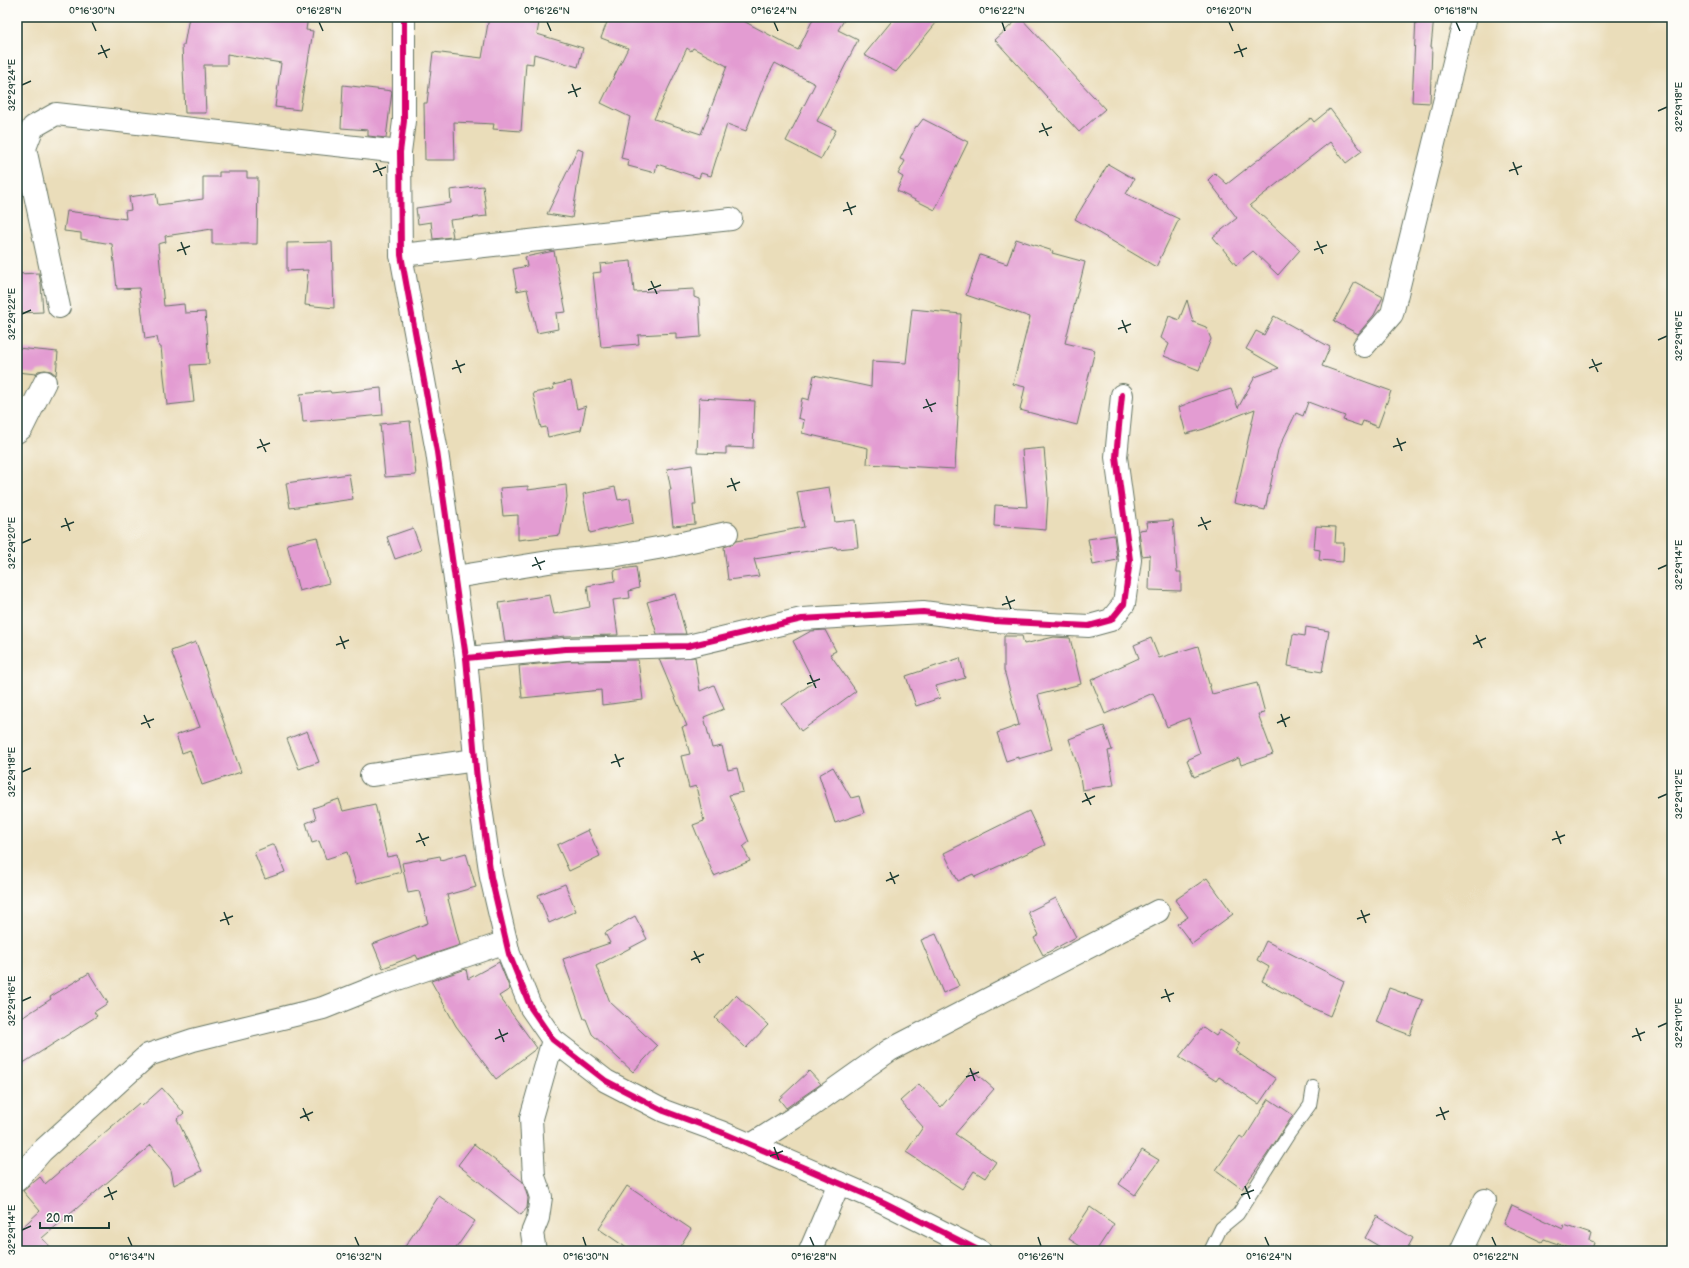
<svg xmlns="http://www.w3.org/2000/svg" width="1689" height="1268" font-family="'Balsamiq Sans',sans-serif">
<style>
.building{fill:#e39cd2;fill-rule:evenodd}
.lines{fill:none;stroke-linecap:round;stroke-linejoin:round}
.lane-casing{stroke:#667563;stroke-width:14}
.street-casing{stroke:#667563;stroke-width:24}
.lane{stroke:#fff;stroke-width:12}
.street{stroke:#fff;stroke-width:22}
.cycleway-casing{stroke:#fdfcf7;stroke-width:8}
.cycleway{stroke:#d6006c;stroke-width:6}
.ticks{fill:none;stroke:#1f3d34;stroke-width:1.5}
.neatline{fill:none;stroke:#1f3d34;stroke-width:1.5}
.ticks-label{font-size:10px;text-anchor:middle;fill:#1f3d34}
</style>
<rect width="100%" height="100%" fill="#fdfcf7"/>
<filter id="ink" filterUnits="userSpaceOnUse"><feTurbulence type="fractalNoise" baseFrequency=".025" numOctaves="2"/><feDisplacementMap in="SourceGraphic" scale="8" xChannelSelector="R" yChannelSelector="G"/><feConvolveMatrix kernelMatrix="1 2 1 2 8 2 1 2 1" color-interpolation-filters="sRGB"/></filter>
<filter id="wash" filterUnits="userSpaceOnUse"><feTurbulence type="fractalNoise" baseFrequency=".012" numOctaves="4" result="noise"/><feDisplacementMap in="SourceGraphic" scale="16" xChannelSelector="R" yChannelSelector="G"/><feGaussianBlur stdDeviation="0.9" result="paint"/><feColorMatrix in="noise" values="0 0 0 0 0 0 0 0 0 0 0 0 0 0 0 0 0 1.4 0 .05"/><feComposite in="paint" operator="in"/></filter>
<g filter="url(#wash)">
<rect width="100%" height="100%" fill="#eaddba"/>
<g id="blocks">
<g class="building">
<path d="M 189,17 L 308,17 L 306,30 L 313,31 L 300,110 L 275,107 L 281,63 L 227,54 L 227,65 L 204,65 L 206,113 L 185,113 L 182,45 L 184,45 Z"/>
<path d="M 489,17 L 540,17 L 537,34 L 583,48 L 578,67 L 534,54 L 533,64 L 526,63 L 521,131 L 493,129 L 494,124 L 454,122 L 455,160 L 425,160 L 424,103 L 427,103 L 433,52 L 482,58 Z"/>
<path d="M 609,17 L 736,17 L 798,50 L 814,17 L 846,17 L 838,30 L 858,40 L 817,121 L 836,130 L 821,159 L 786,141 L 815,84 L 775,63 L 765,82 L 746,131 L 727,124 L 711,176 L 701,173 L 699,178 L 657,164 L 655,173 L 628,166 L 629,160 L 621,158 L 630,117 L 601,103 L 628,48 L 601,38 ZM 687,48 L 691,51 L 693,48 L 727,66 L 701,134 L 654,119 Z"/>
<path d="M 895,17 L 941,17 L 896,72 L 864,55 Z"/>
<path d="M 1020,17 L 1105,109 L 1079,132 L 995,40 Z"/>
<path d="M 1416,17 L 1434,17 L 1431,47 L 1432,47 L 1430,103 L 1412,102 Z"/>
<path d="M 343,85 L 392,91 L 386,138 L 368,136 L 368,130 L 341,128 Z"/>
<path d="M 1330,109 L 1362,151 L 1346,163 L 1330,142 L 1250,205 L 1300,250 L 1278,275 L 1253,251 L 1236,265 L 1213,237 L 1237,218 L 1208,180 L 1215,173 L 1227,184 L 1311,118 L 1314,122 Z"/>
<path d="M 923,119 L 968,142 L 935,210 L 897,191 L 903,177 L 898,174 L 905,161 L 900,159 L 916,126 L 917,127 Z"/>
<path d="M 578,149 L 583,151 L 572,218 L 547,214 Z"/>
<path d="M 1108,164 L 1134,179 L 1126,194 L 1179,219 L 1156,267 L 1075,219 Z"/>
<path d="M 219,172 L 247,172 L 247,178 L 258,178 L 257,244 L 212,244 L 212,229 L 165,236 L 166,242 L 158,244 L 164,306 L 184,304 L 185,313 L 205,312 L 209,364 L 190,365 L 194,402 L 167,405 L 161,347 L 159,347 L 157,337 L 145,339 L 139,288 L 117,289 L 112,244 L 81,239 L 81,233 L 64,231 L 67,211 L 126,219 L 125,211 L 131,210 L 129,197 L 156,193 L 158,205 L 203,199 L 203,177 L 219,177 Z"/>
<path d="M 483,186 L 487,216 L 450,220 L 453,237 L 433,239 L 431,222 L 418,224 L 416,208 L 451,203 L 450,190 Z"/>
<path d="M 1016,239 L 1053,251 L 1052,253 L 1085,262 L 1065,343 L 1095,350 L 1077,425 L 1020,410 L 1025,387 L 1013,384 L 1030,317 L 966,295 L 980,255 L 1007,264 Z"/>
<path d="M 332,242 L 334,308 L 305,305 L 308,270 L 287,271 L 287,243 Z"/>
<path d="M 554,251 L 566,312 L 556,313 L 558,329 L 537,333 L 527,289 L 517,291 L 513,269 L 527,266 L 525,257 Z"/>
<path d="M 631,261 L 634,292 L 694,289 L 694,297 L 699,299 L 701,337 L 676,339 L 676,333 L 638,335 L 639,344 L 601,347 L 593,273 L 601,272 L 600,264 Z"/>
<path d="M 39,273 L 41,284 L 43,312 L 17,313 L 17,274 Z"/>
<path d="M 1355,282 L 1383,297 L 1374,315 L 1358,334 L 1334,321 Z"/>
<path d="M 1187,300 L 1193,322 L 1206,327 L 1211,339 L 1199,370 L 1164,356 L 1169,344 L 1161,338 L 1169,316 L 1179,320 Z"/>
<path d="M 912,309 L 961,314 L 958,359 L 959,359 L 957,415 L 958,416 L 955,469 L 867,464 L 868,448 L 802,433 L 804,420 L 798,418 L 802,398 L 809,400 L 814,375 L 871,387 L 872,361 L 906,363 Z"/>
<path d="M 1274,316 L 1330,347 L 1322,366 L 1391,391 L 1378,427 L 1363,421 L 1361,426 L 1343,420 L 1345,416 L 1308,402 L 1303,416 L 1296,413 L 1278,450 L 1265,510 L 1234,503 L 1255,409 L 1204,429 L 1186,434 L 1179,407 L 1204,397 L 1231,389 L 1238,408 L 1255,377 L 1279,368 L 1246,349 L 1256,331 L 1264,335 Z"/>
<path d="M 17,348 L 58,352 L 56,375 L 51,371 L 45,370 L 38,371 L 36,374 L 17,372 Z"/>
<path d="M 571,381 L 577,409 L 586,406 L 581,430 L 548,437 L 546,427 L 541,428 L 533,393 L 554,389 L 553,385 Z"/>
<path d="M 381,388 L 383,415 L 303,422 L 300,394 L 330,391 L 331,393 Z"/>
<path d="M 699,398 L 755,401 L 753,448 L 726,447 L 726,454 L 697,453 Z"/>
<path d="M 410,421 L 416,475 L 385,477 L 380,424 Z"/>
<path d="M 1044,448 L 1048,496 L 1046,530 L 994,526 L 995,505 L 1027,507 L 1022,450 Z"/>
<path d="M 692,465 L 696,505 L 693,505 L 695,524 L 673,526 L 669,490 L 671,490 L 667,469 Z"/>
<path d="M 349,474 L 353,499 L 290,508 L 286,483 Z"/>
<path d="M 566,485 L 567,497 L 560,535 L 518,540 L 518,515 L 503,516 L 500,488 L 528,486 L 528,490 Z"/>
<path d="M 615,487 L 618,500 L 630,498 L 633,523 L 590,533 L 583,494 Z"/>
<path d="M 829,487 L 835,522 L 855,520 L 858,547 L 837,549 L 836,547 L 754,559 L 759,576 L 728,580 L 724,547 L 730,545 L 736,541 L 758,537 L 758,536 L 804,527 L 797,492 Z"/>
<path d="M 1173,520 L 1177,572 L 1181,572 L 1181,591 L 1149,590 L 1150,555 L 1142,556 L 1139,530 L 1147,529 L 1146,522 Z"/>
<path d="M 1316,526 L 1336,527 L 1335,543 L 1344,543 L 1343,562 L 1319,560 L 1320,550 L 1314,549 Z"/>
<path d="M 413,528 L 421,550 L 395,559 L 387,537 Z"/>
<path d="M 1114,535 L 1117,560 L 1093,565 L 1088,539 Z"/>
<path d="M 317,537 L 329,583 L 299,591 L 287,544 Z"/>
<path d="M 636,567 L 639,588 L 629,591 L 630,598 L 613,600 L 618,635 L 566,636 L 505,642 L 499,603 L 550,595 L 554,614 L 590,607 L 587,586 L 615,581 L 614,570 Z"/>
<path d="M 675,594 L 686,634 L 657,634 L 647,602 Z"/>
<path d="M 1306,627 L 1329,631 L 1322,672 L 1288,666 L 1293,634 L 1305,636 Z"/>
<path d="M 825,630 L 836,651 L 830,654 L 856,691 L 801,731 L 782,704 L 814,682 L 793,641 L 811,631 Z"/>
<path d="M 1004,636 L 1022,636 L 1024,644 L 1054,637 L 1070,638 L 1081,684 L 1038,695 L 1052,749 L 1018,759 L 1018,757 L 1006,761 L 997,733 L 1019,725 L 1004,670 Z"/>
<path d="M 1151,638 L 1159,658 L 1198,646 L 1212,694 L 1257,683 L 1265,713 L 1258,714 L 1273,754 L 1241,765 L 1239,758 L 1194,777 L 1187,760 L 1200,754 L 1189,718 L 1167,727 L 1153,693 L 1105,714 L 1091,680 L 1139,658 L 1134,645 Z"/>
<path d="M 196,642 L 241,772 L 202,785 L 190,750 L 182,753 L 176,735 L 200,727 L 171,651 Z"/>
<path d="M 695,657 L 700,691 L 714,685 L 724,709 L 704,717 L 712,748 L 722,746 L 728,770 L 737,768 L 743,792 L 729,795 L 749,842 L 743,847 L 750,861 L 714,876 L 693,825 L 704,821 L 696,786 L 689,788 L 681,756 L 690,754 L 682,727 L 687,726 L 659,659 Z"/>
<path d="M 960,658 L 965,678 L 936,686 L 940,698 L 916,706 L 906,676 Z"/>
<path d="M 638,660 L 643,700 L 602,705 L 601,690 L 522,698 L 519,666 L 567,661 Z"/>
<path d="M 1104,726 L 1112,750 L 1108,751 L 1114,785 L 1082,790 L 1079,770 L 1069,739 Z"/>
<path d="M 307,731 L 319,762 L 299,769 L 287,739 Z"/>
<path d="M 833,767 L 851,798 L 859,796 L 864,813 L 835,823 L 819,775 Z"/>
<path d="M 339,799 L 343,811 L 375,804 L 387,857 L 397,855 L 401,872 L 356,884 L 347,852 L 326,859 L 319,841 L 312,843 L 306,823 L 316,819 L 313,808 Z"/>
<path d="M 1029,811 L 1045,845 L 975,877 L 973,874 L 958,881 L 944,853 Z"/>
<path d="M 588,830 L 600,856 L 569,871 L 557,845 Z"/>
<path d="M 274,844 L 285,872 L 265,879 L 254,852 Z"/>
<path d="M 466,853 L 476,887 L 447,895 L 460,945 L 418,959 L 416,955 L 383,968 L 373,944 L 428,923 L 419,891 L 408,893 L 402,863 L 440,856 L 441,860 Z"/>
<path d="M 1207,878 L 1233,914 L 1192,944 L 1177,924 L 1188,917 L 1175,900 Z"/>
<path d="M 565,884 L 576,911 L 549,923 L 538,895 Z"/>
<path d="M 1056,898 L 1076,937 L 1043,955 L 1034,938 L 1039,935 L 1028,912 Z"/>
<path d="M 635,916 L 647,939 L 596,966 L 610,1002 L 657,1046 L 633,1072 L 592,1034 L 586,1019 L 584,1019 L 563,959 L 610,943 L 605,933 Z"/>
<path d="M 936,934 L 959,986 L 943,993 L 921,940 Z"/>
<path d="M 1266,941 L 1344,981 L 1330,1016 L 1308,1006 L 1262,981 L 1269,967 L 1257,960 Z"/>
<path d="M 499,962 L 510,989 L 499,996 L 537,1048 L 496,1079 L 456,1026 L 431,981 L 466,969 L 468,979 Z"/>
<path d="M 89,973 L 108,1003 L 94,1012 L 97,1016 L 17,1067 L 17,1021 L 51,999 L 50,997 Z"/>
<path d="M 1389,988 L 1423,1000 L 1410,1035 L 1376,1022 Z"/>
<path d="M 736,995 L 768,1025 L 746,1048 L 715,1018 Z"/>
<path d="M 1203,1027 L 1216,1036 L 1220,1030 L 1240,1043 L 1235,1051 L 1276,1079 L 1259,1104 L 1219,1077 L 1216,1081 L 1179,1057 Z"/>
<path d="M 972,1070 L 994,1089 L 955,1134 L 996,1162 L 985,1178 L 974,1171 L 962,1189 L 906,1152 L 923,1127 L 900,1101 L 919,1084 L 941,1107 Z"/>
<path d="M 809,1071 L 821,1084 L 786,1108 L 779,1099 Z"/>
<path d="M 162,1088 L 184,1113 L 177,1119 L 202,1171 L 174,1185 L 171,1170 L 151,1145 L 42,1238 L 54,1251 L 17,1251 L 17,1232 L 40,1211 L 23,1191 L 40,1177 L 45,1184 L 139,1103 L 142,1106 Z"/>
<path d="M 1269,1099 L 1293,1115 L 1266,1156 L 1242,1189 L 1216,1170 L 1240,1136 L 1244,1139 Z"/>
<path d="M 474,1144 L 523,1182 L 528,1198 L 527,1208 L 521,1215 L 458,1165 Z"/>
<path d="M 1142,1150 L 1159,1160 L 1135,1195 L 1119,1184 Z"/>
<path d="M 627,1186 L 691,1229 L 677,1251 L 631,1251 L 599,1229 Z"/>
<path d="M 439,1196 L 475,1221 L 454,1251 L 402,1251 Z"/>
<path d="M 1512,1205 L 1563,1229 L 1564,1225 L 1591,1234 L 1589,1241 L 1594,1243 L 1591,1251 L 1577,1251 L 1544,1239 L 1542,1242 L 1504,1224 Z"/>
<path d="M 1090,1207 L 1114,1224 L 1096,1251 L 1088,1251 L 1069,1239 Z"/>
<path d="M 1377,1216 L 1413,1238 L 1406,1251 L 1387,1251 L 1365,1238 Z"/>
</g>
</g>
</g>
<g filter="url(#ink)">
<use href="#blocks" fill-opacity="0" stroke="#667563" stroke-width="1"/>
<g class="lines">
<defs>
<path id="lane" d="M 1210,1251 L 1221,1228 L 1238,1214 L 1289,1134 L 1310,1105 L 1313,1087"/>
<g id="street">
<path d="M 404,17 L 404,121 L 400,152 L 401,255 L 437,452 L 466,658 L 477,780 L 491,877 L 509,954 L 531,1008 L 553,1040 L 606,1081 L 664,1111 L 721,1132 L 883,1202 L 980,1251"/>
<path d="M 401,255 L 731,219"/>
<path d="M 59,307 L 25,148 L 33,127 L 56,114 L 400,152"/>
<path d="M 1364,346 L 1392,314 L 1465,17"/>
<path d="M 17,432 L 22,428 L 45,382"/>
<path d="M 455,577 L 555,561 L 618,555 L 669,546 L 727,533"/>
<path d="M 466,658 L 566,649 L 688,646 L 802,619 L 923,612 L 994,621 L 1089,626 L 1111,620 L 1124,604 L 1130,560 L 1116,457 L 1122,395"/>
<path d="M 371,775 L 475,760"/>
<path d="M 751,1145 L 797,1116 L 890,1050 L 1158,911"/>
<path d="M 17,1180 L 42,1151 L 148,1055 L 193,1040 L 323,1008 L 383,984 L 506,942"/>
<path d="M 535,1251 L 532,1233 L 538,1218 L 541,1197 L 534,1177 L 531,1118 L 553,1040"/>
<path d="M 810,1251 L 839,1183"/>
<path d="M 1461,1251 L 1485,1200"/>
</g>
</defs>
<use href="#lane" class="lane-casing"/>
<use href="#street" class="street-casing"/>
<use href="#lane" class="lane"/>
<use href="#street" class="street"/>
<defs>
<g id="cycleway">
<path d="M 404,17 L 404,121 L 400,152 L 401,255 L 437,452 L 466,658 L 477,780 L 491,877 L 509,954 L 531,1008 L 553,1040 L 606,1081 L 664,1111 L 721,1132 L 883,1202 L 980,1251"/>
<path d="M 466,658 L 566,649 L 688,646 L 802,619 L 923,612 L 994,621 L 1089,626 L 1111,620 L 1124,604 L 1130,560 L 1116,457 L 1122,395"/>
</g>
</defs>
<use href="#cycleway" class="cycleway-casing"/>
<use href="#cycleway" class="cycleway"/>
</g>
</g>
<path class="ticks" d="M 92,22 L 96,31M 319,22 L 323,31M 547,22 L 551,31M 774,22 L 778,31M 1002,22 L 1005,31M 1229,22 L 1233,31M 1456,22 L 1460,31M 1238,44 L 1243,57M 101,45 L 107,58M 1234,53 L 1247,48M 98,54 L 110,49M 572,84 L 577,97M 22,85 L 31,81M 568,93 L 581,88M 1658,111 L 1667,107M 1042,123 L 1048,136M 1039,132 L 1052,127M 1513,162 L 1518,175M 376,163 L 382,176M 1509,171 L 1522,166M 373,172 L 386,167M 847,202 L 852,215M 843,211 L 856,206M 1317,241 L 1323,254M 181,242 L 186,255M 1314,250 L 1327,245M 177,251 L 190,246M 651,281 L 657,294M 648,290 L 661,285M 22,314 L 31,310M 1122,320 L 1127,333M 1118,329 L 1131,324M 1658,340 L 1667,336M 1592,359 L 1598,372M 456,360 L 461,373M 1589,368 L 1602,363M 452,369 L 465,364M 926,399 L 932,412M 923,408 L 936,403M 1397,438 L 1402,451M 260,439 L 266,452M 1393,447 L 1406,442M 257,448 L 270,443M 731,478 L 736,491M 727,487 L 740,482M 1201,517 L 1207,530M 65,518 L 70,531M 1198,526 L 1211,521M 61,527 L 74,522M 22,543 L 31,539M 535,557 L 541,570M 532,566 L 545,561M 1658,569 L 1667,565M 1006,596 L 1011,609M 1002,605 L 1015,600M 1476,635 L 1482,648M 340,636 L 345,649M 1473,644 L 1486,638M 336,645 L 349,640M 810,675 L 816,688M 807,684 L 820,679M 1281,714 L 1286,727M 144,715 L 150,728M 1277,723 L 1290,717M 141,724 L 154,719M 615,754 L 620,767M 611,763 L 624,758M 22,772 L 31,768M 1085,793 L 1091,805M 1658,798 L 1667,794M 1082,802 L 1095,796M 1556,831 L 1561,844M 419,833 L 425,846M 1552,840 L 1565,835M 416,842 L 429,837M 890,872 L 895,884M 886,881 L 899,875M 1361,910 L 1366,923M 224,912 L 229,925M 1357,919 L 1370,914M 220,921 L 233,916M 694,951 L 700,963M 691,960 L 704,954M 1165,989 L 1170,1002M 1161,998 L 1174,993M 22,1001 L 31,997M 1658,1027 L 1667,1023M 1636,1028 L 1641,1041M 499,1029 L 504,1042M 1632,1037 L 1645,1032M 495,1039 L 508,1033M 970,1068 L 975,1081M 966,1077 L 979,1072M 1440,1107 L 1445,1120M 303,1108 L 309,1121M 1436,1116 L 1449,1111M 300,1118 L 313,1112M 774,1147 L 779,1160M 770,1156 L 783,1151M 1245,1186 L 1250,1199M 108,1187 L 113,1200M 1241,1195 L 1254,1190M 104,1197 L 117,1191M 22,1230 L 31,1226M 128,1237 L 132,1246M 355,1237 L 359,1246M 583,1237 L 586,1246M 810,1237 L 814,1246M 1038,1237 L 1041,1246M 1265,1237 L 1269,1246M 1492,1237 L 1496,1246"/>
<rect width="1689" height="1268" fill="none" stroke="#fdfcf7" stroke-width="44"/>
<path d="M40 1222v6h69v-6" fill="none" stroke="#1f3d34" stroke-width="2"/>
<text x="46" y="1222" font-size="12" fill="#1f3d34" stroke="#fdfcf7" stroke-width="3" paint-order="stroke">20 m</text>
<rect x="22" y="22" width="1645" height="1224" class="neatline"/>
<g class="ticks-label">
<text x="92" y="14">0°16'30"N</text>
<text x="319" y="14">0°16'28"N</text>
<text x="547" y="14">0°16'26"N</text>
<text x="774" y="14">0°16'24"N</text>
<text x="1002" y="14">0°16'22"N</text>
<text x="1229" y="14">0°16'20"N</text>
<text x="1456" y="14">0°16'18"N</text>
<text transform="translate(11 85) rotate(-90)" y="4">32°29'24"E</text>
<text transform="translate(1678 107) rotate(-90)" y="4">32°29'18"E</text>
<text transform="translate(11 314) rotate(-90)" y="4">32°29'22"E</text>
<text transform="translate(1678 336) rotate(-90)" y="4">32°29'16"E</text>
<text transform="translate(11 543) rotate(-90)" y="4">32°29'20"E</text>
<text transform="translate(1678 565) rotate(-90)" y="4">32°29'14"E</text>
<text transform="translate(11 772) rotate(-90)" y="4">32°29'18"E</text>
<text transform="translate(1678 794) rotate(-90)" y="4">32°29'12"E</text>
<text transform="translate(11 1001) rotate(-90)" y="4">32°29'16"E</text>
<text transform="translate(1678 1023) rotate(-90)" y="4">32°29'10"E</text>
<text transform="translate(11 1230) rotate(-90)" y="4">32°29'14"E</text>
<text x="132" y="1260">0°16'34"N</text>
<text x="359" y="1260">0°16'32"N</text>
<text x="586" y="1260">0°16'30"N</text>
<text x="814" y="1260">0°16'28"N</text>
<text x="1041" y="1260">0°16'26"N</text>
<text x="1269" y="1260">0°16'24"N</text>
<text x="1496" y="1260">0°16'22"N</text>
</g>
</svg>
